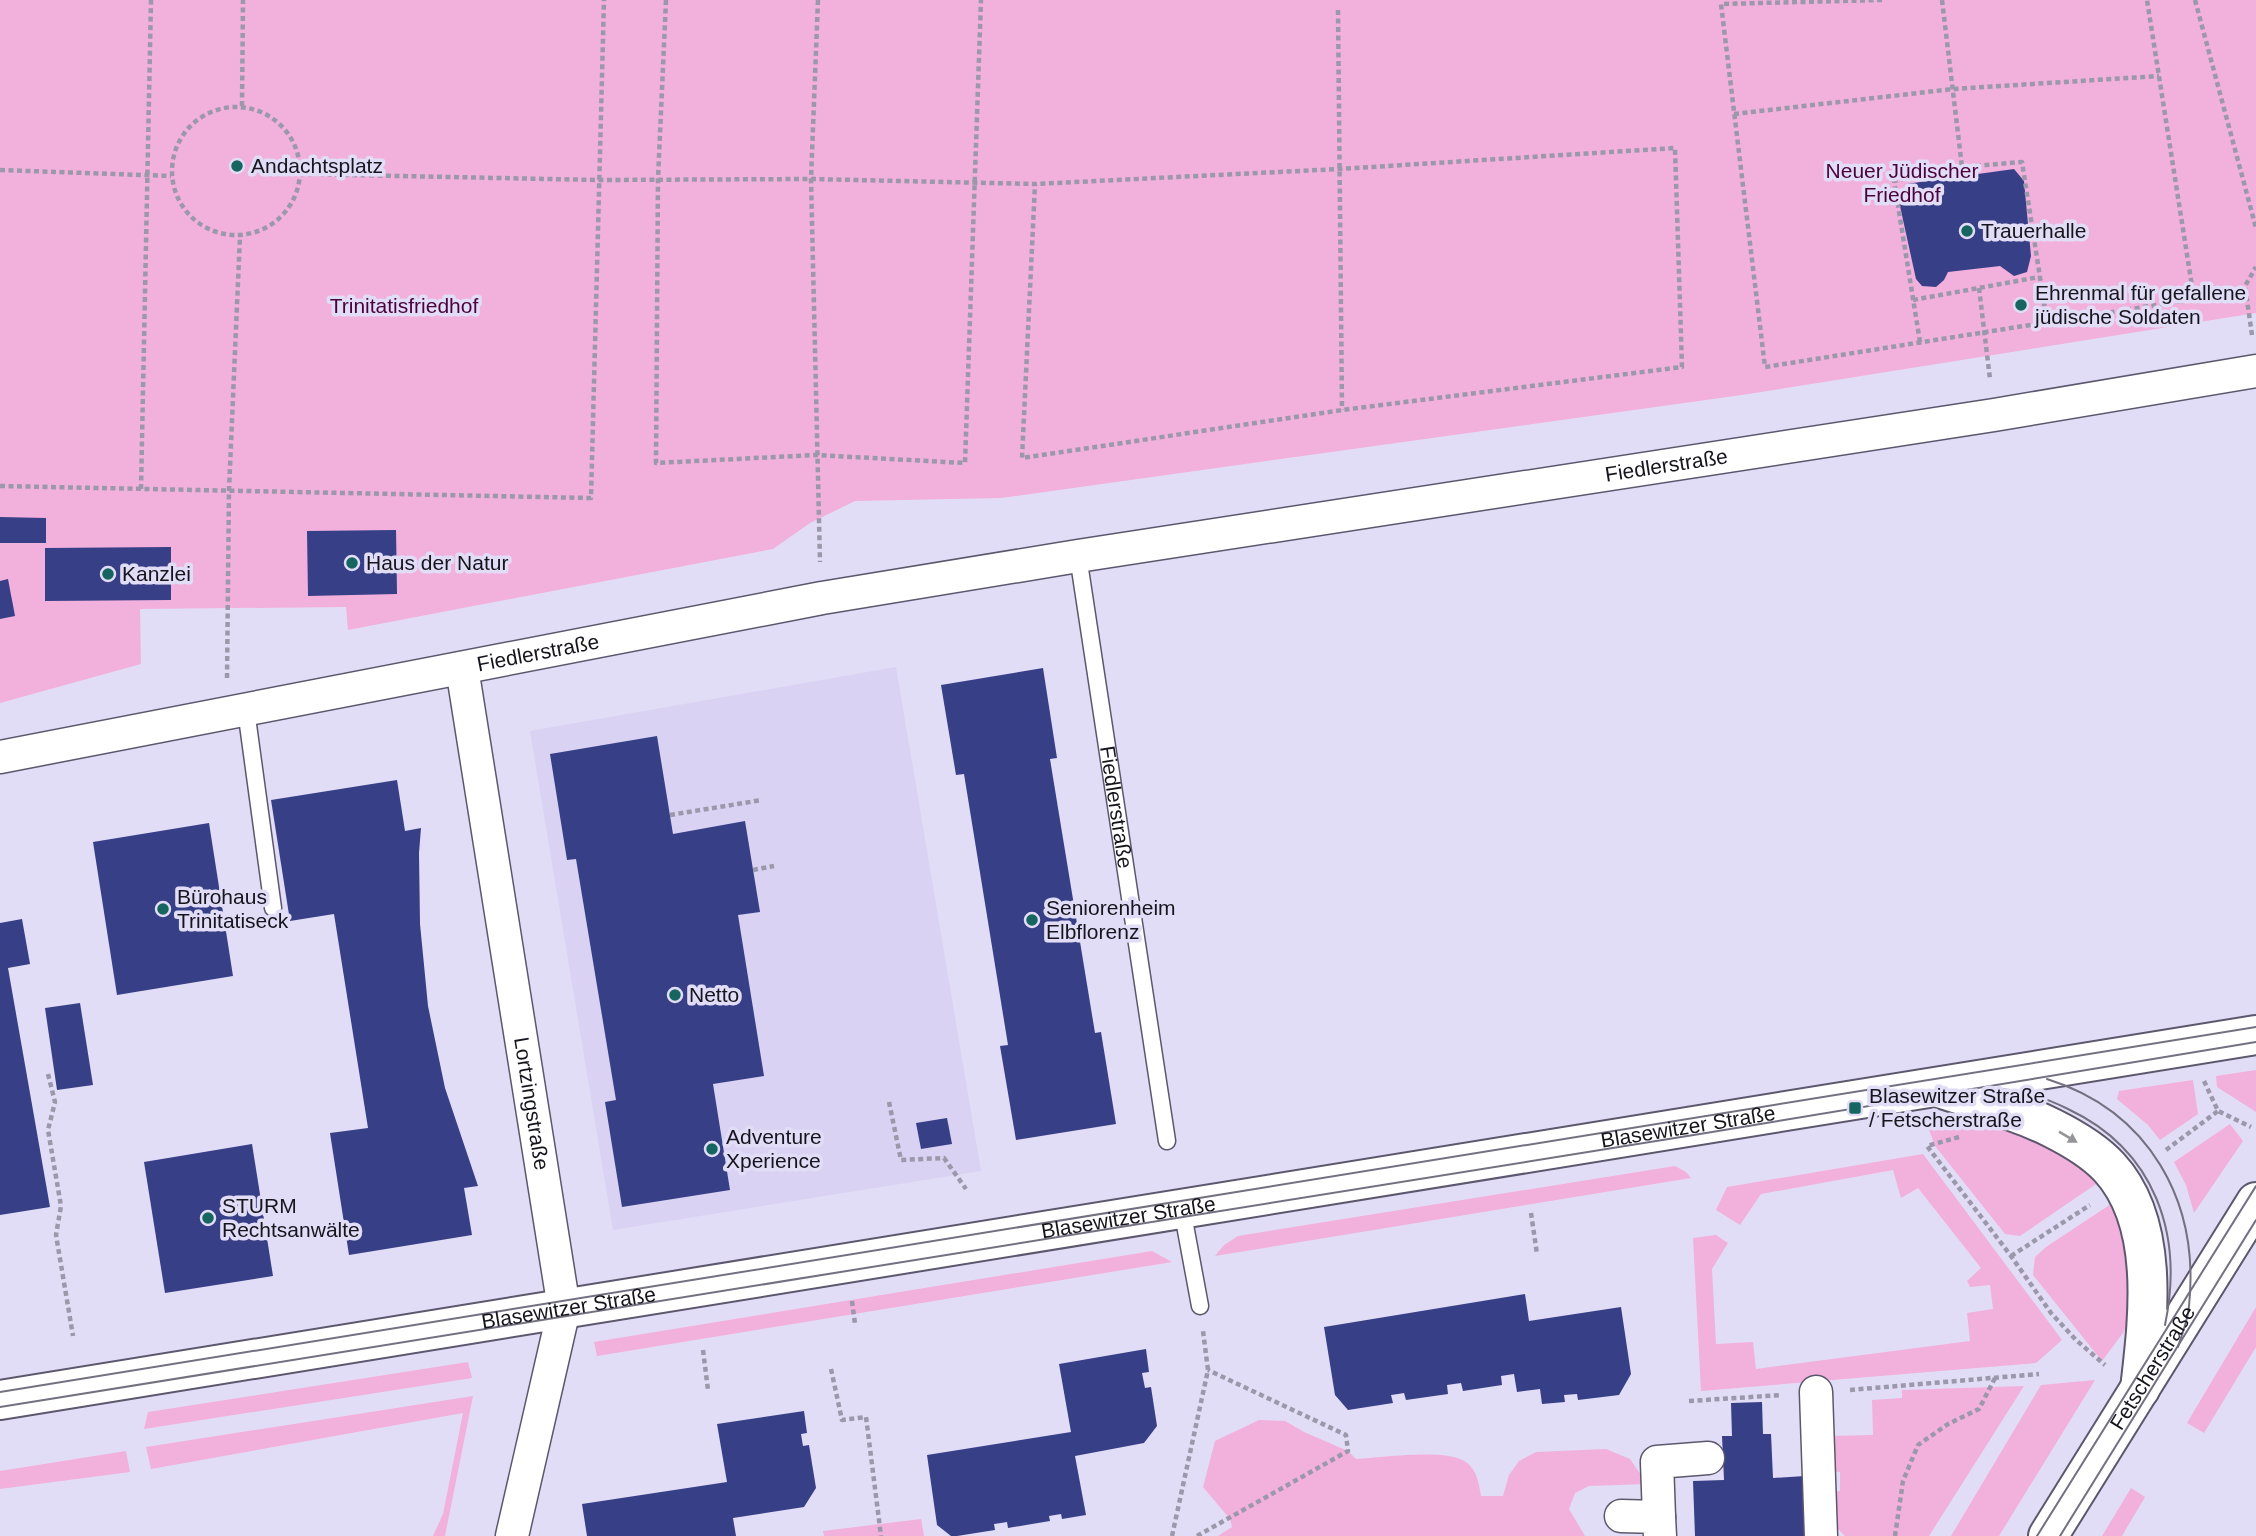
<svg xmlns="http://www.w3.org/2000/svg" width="2256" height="1536" font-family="Helvetica,sans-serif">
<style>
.built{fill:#d9d2f2}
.green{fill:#f2b0dd}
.building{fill:#373f87}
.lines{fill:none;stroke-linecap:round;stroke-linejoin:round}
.lane-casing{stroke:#5d576d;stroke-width:19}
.street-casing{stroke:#5d576d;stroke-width:35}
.secondary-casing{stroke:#5d576d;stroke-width:42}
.path{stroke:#9c98ab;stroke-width:4.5;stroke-dasharray:5 3.5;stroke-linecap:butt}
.lane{stroke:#fff;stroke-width:16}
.street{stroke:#fff;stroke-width:32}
.secondary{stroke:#fff;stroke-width:38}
.tram{stroke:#747081;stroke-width:2}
.oneway{fill:#969599}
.poi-dot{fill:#176561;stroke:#e2ddf6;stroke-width:2.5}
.labels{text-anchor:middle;stroke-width:7;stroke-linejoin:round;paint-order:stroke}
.poi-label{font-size:21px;fill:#16141d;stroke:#e2ddf6;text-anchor:start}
.park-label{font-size:21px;fill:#4b023c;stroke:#e2ddf6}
.street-label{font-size:21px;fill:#16141d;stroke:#e2ddf6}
</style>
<rect width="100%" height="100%" fill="#e2ddf6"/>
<path class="built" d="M 896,667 L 981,1171 L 613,1230 L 530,731 Z"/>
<g class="green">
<path d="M 0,0 L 2256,0 L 2256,313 L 1742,395 L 1001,498 L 855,501 L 810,523 L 773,549 L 348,630 L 346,607 L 140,609 L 141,664 L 0,703 Z"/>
<path d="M 2256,1070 L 2256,1112 L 2217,1087 L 2216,1076 Z"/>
<path d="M 2193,1080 L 2198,1114 L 2160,1140 L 2148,1125 L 2117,1099 L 2119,1091 Z"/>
<path d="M 1957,1119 L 1987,1121 L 2039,1135 L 2102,1180 L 2020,1236 L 2005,1234 L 1935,1146 L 1927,1124 Z"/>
<path d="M 2230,1124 L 2243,1141 L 2194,1213 L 2186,1185 L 2174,1162 Z"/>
<path d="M 1923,1154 L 2062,1340 L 2036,1363 L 1701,1391 L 1693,1238 L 1716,1235 L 1728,1243 L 1712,1269 L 1716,1344 L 1753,1342 L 1756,1369 L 1970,1341 L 1967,1313 L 1993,1309 L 1990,1285 L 1970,1287 L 1967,1281 L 1981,1268 L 1918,1188 L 1901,1198 L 1893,1170 L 1761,1194 L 1740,1225 L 1716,1210 L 1727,1187 Z"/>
<path d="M 1675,1166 L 1686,1172 L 1691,1178 L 1215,1256 L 1224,1245 L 1238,1236 Z"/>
<path d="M 2117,1200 L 2126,1224 L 2130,1317 L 2123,1333 L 2102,1361 L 2033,1275 L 2035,1257 L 2046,1247 Z"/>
<path d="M 1152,1251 L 1172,1262 L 597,1356 L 594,1342 Z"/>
<path d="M 2256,1307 L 2256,1347 L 2204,1433 L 2187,1423 Z"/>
<path d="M 468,1362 L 472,1378 L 144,1429 L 148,1412 Z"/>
<path d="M 2095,1380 L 1999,1536 L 1951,1536 L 2041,1385 Z"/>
<path d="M 2024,1386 L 1929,1536 L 1845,1536 L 1832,1523 L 1830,1492 L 1840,1491 L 1840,1472 L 1829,1471 L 1828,1436 L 1873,1435 L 1872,1400 L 1902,1398 L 1902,1390 Z"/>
<path d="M 473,1396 L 445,1536 L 433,1536 L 443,1514 L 463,1413 L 151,1469 L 146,1447 Z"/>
<path d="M 1259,1420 L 1285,1421 L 1304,1432 L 1348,1451 L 1356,1459 C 1382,1458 1444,1448 1466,1462 C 1477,1470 1479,1484 1481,1496 L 1503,1496 L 1509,1475 L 1519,1461 L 1536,1452 L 1606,1449 L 1630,1459 L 1647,1484 L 1589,1486 L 1575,1493 L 1569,1509 L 1585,1536 L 1218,1536 L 1232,1527 L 1230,1519 L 1203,1487 L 1215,1441 Z"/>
<path d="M 126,1451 L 130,1472 L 0,1489 L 0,1471 Z"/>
<path d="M 2131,1488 L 2145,1497 L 2122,1536 L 2102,1536 Z"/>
<path d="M 921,1519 L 924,1536 L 824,1536 L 823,1531 Z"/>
</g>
<g class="building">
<path d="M 2014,169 L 2024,181 L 2031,256 L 2027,272 L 2014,276 L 2000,266 L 1948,272 L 1944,280 L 1936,287 L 1922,286 L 1916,279 L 1900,206 L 1906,184 Z"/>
<path d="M 0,517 L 46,518 L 46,543 L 0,543 Z"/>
<path d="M 396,530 L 397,594 L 308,596 L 307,531 Z"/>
<path d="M 171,547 L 171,600 L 45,601 L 45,548 Z"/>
<path d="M 8,579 L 15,616 L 0,619 L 0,581 Z"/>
<path d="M 1043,668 L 1057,758 L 1050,759 L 1058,808 L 1095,1033 L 1101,1032 L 1116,1124 L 1016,1140 L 1000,1046 L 1008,1045 L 964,774 L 956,775 L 941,685 Z"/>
<path d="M 657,736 L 673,834 L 745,821 L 760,912 L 738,915 L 764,1076 L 713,1084 L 730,1190 L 622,1207 L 605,1102 L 616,1100 L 576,859 L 567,860 L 550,754 Z"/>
<path d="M 397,780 L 405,831 L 421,828 L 419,853 L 420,924 L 428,1006 L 445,1088 L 478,1186 L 464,1188 L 472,1235 L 349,1255 L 330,1133 L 368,1128 L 334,914 L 290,921 L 271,800 Z"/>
<path d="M 209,823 L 233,976 L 117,995 L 93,842 Z"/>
<path d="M 22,919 L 30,964 L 8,968 L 50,1207 L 0,1215 L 0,923 Z"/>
<path d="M 80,1003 L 93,1085 L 57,1090 L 45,1008 Z"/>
<path d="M 947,1118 L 952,1144 L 921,1149 L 916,1123 Z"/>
<path d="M 252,1144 L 273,1276 L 165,1293 L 144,1162 Z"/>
<path d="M 1525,1294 L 1529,1321 L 1621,1307 L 1631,1374 L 1619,1395 L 1578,1400 L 1577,1394 L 1564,1395 L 1565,1402 L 1542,1404 L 1540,1389 L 1517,1392 L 1514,1374 L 1501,1376 L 1502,1385 L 1463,1391 L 1461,1383 L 1447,1385 L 1448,1394 L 1406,1400 L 1404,1393 L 1398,1394 L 1391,1395 L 1393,1403 L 1348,1410 L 1335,1395 L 1324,1327 Z"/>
<path d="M 1146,1349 L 1149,1372 L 1142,1373 L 1145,1388 L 1151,1387 L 1157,1426 L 1144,1443 L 1075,1456 L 1086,1515 L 1062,1519 L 1061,1514 L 1049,1516 L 1050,1521 L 1008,1528 L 1007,1522 L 1001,1523 L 994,1524 L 995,1530 L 957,1536 L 951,1536 L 937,1525 L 927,1455 L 1071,1432 L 1059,1364 Z"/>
<path d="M 1762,1402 L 1763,1434 L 1771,1434 L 1773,1478 L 1805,1476 L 1807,1536 L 1695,1536 L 1693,1481 L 1724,1480 L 1722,1436 L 1732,1436 L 1731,1403 Z"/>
<path d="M 804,1411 L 807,1433 L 801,1434 L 803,1446 L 809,1445 L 816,1488 L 804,1507 L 733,1518 L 736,1536 L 587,1536 L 582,1504 L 727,1482 L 717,1424 Z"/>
</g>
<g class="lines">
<defs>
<g id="lane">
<path id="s1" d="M 1078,556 L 1167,1141"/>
<path d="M 246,710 L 273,908"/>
<path d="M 1182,1209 L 1200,1306"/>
</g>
<g id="street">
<path id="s2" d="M 462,668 L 563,1302 L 562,1318 L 512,1536"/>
<path id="s3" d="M 0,757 L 822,598 L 1078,556 L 1994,415 L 2256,371"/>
<path d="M 1816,1392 L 1821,1536"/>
<path d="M 1621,1516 L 1659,1517 L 1660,1536"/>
<path d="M 1659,1517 L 1657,1462 L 1708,1458"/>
</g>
<g id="secondary">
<path d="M 1942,1089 C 1979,1101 2018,1111 2052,1128 C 2072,1138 2094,1151 2109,1167 C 2161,1223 2148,1320 2140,1389"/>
<path id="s4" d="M 0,1400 L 2256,1035"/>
<path id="s5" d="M 2048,1536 L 2256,1202"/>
</g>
</defs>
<use href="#lane" class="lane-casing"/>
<use href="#street" class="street-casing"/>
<use href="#secondary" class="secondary-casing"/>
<g class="path">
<path d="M 666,0 L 658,179 L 656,463 L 816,455 L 965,463 L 981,0"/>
<path d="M 818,0 L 811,179 L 820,562"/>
<path d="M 1882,0 L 1721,4 L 1765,367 L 2194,299 L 2147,0"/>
<path d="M 1942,0 L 1962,167"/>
<path d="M 2195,0 L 2256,228"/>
<path d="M 1338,10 L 1342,410"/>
<path d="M 242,106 L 243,0"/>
<circle cx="236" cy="171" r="64"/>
<path d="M 1734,114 L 1953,89 L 2159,76"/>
<path d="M 0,170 L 171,176"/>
<path d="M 301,174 L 598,180 L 811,179 L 1035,184 L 1339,169 L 1675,148 L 1682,367 L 1342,410 L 1022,458 L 1035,184"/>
<path d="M 1979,288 L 1990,379"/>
<path d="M 1913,300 L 2039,277"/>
<path d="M 2252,335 L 2245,286 L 2256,267"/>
<path d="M 1920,342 L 1894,181 L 1962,167 L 2022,162 L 2047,322"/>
<path d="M 0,486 L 591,498 L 604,0"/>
<path d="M 141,489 L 151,0"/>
<path d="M 227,678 L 229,490 L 240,236"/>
<path d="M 670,815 L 762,800"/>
<path d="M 753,870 L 774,866"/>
<path d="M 48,1074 L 55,1102 L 48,1130 L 61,1206 L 56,1235 L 73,1336"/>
<path d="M 2204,1081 L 2218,1111 L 2251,1127"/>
<path d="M 889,1102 L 901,1160 L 944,1158 L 966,1189"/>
<path d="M 1959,1137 L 1927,1146 L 2011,1256 L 2051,1313 L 2076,1340 L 2105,1365"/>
<path d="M 2166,1150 L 2218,1111"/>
<path d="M 1531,1213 L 1537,1254"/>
<path d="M 2011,1256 L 2090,1205"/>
<path d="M 852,1301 L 855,1324"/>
<path d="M 703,1350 L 708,1390"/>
<path d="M 831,1369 L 842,1420 L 866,1417 L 881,1536"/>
<path d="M 1850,1390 L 2039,1374"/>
<path d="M 1689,1401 L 1782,1395"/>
<path d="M 1172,1536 L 1208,1370 L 1203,1331"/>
<path d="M 1197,1536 L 1348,1451 L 1346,1435 L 1208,1370"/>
<path d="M 1895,1536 L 1903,1481 L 1918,1445 L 1948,1424 L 1979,1409 L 1995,1378"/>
</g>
<use href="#lane" class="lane"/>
<use href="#street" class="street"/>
<use href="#secondary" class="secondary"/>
<g class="tram">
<path d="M 2047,1079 C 2149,1111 2200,1201 2189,1306 C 2188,1320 2182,1334 2178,1347"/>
<path d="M 2001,1089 C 2026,1091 2046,1098 2068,1109 C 2155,1150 2184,1234 2165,1325"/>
<path d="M 0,1392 L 2256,1027"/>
<path d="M 0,1407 L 1706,1133 L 2256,1042"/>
<path d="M 2037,1536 L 2256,1186"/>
<path d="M 2060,1536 L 2256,1220"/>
</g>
</g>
<defs><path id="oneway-solid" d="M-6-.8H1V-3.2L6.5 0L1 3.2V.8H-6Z" transform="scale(1.75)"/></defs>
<use class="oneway" href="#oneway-solid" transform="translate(2068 1137) rotate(31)"/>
<g class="poi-dot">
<circle cx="237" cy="166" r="7"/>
<circle cx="1967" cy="231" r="7"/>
<circle cx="2021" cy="305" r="7"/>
<circle cx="352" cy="563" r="7"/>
<circle cx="108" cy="574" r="7"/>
<circle cx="163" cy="909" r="7"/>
<circle cx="1032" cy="920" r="7"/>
<circle cx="675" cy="995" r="7"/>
<rect x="1848" y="1101" width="14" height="14" rx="3.5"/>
<circle cx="712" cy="1149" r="7"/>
<circle cx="208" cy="1218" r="7"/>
</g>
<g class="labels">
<g class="poi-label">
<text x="251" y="173">Andachtsplatz</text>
<text x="1981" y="238">Trauerhalle</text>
<text x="2035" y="300">Ehrenmal für gefallene<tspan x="2035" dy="24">jüdische Soldaten</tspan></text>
<text x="366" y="570">Haus der Natur</text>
<text x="122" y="581">Kanzlei</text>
<text x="177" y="904">Bürohaus<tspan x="177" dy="24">Trinitatiseck</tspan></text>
<text x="1046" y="915">Seniorenheim<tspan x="1046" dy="24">Elbflorenz</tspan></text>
<text x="689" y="1002">Netto</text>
<text x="1869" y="1103">Blasewitzer Straße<tspan x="1869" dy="24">/ Fetscherstraße</tspan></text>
<text x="726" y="1144">Adventure<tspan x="726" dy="24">Xperience</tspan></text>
<text x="222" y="1213">STURM<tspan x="222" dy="24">Rechtsanwälte</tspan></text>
</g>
<g class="park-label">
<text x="1902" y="178">Neuer Jüdischer<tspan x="1902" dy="24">Friedhof</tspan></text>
<text x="404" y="313">Trinitatisfriedhof</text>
</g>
<g class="street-label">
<text dy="7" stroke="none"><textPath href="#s3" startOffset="1692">Fiedlerstraße</textPath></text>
<text dy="7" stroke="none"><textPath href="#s3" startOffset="548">Fiedlerstraße</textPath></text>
<text dy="7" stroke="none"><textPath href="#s1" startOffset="254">Fiedlerstraße</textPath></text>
<text dy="7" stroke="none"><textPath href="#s2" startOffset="441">Lortzingstraße</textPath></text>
<text dy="7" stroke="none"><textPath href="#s4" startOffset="1710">Blasewitzer Straße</textPath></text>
<text dy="7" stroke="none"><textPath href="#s4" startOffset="1143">Blasewitzer Straße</textPath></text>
<text dy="7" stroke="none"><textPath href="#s4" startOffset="576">Blasewitzer Straße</textPath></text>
<text dy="7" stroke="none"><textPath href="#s5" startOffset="198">Fetscherstraße</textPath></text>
</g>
</g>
</svg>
